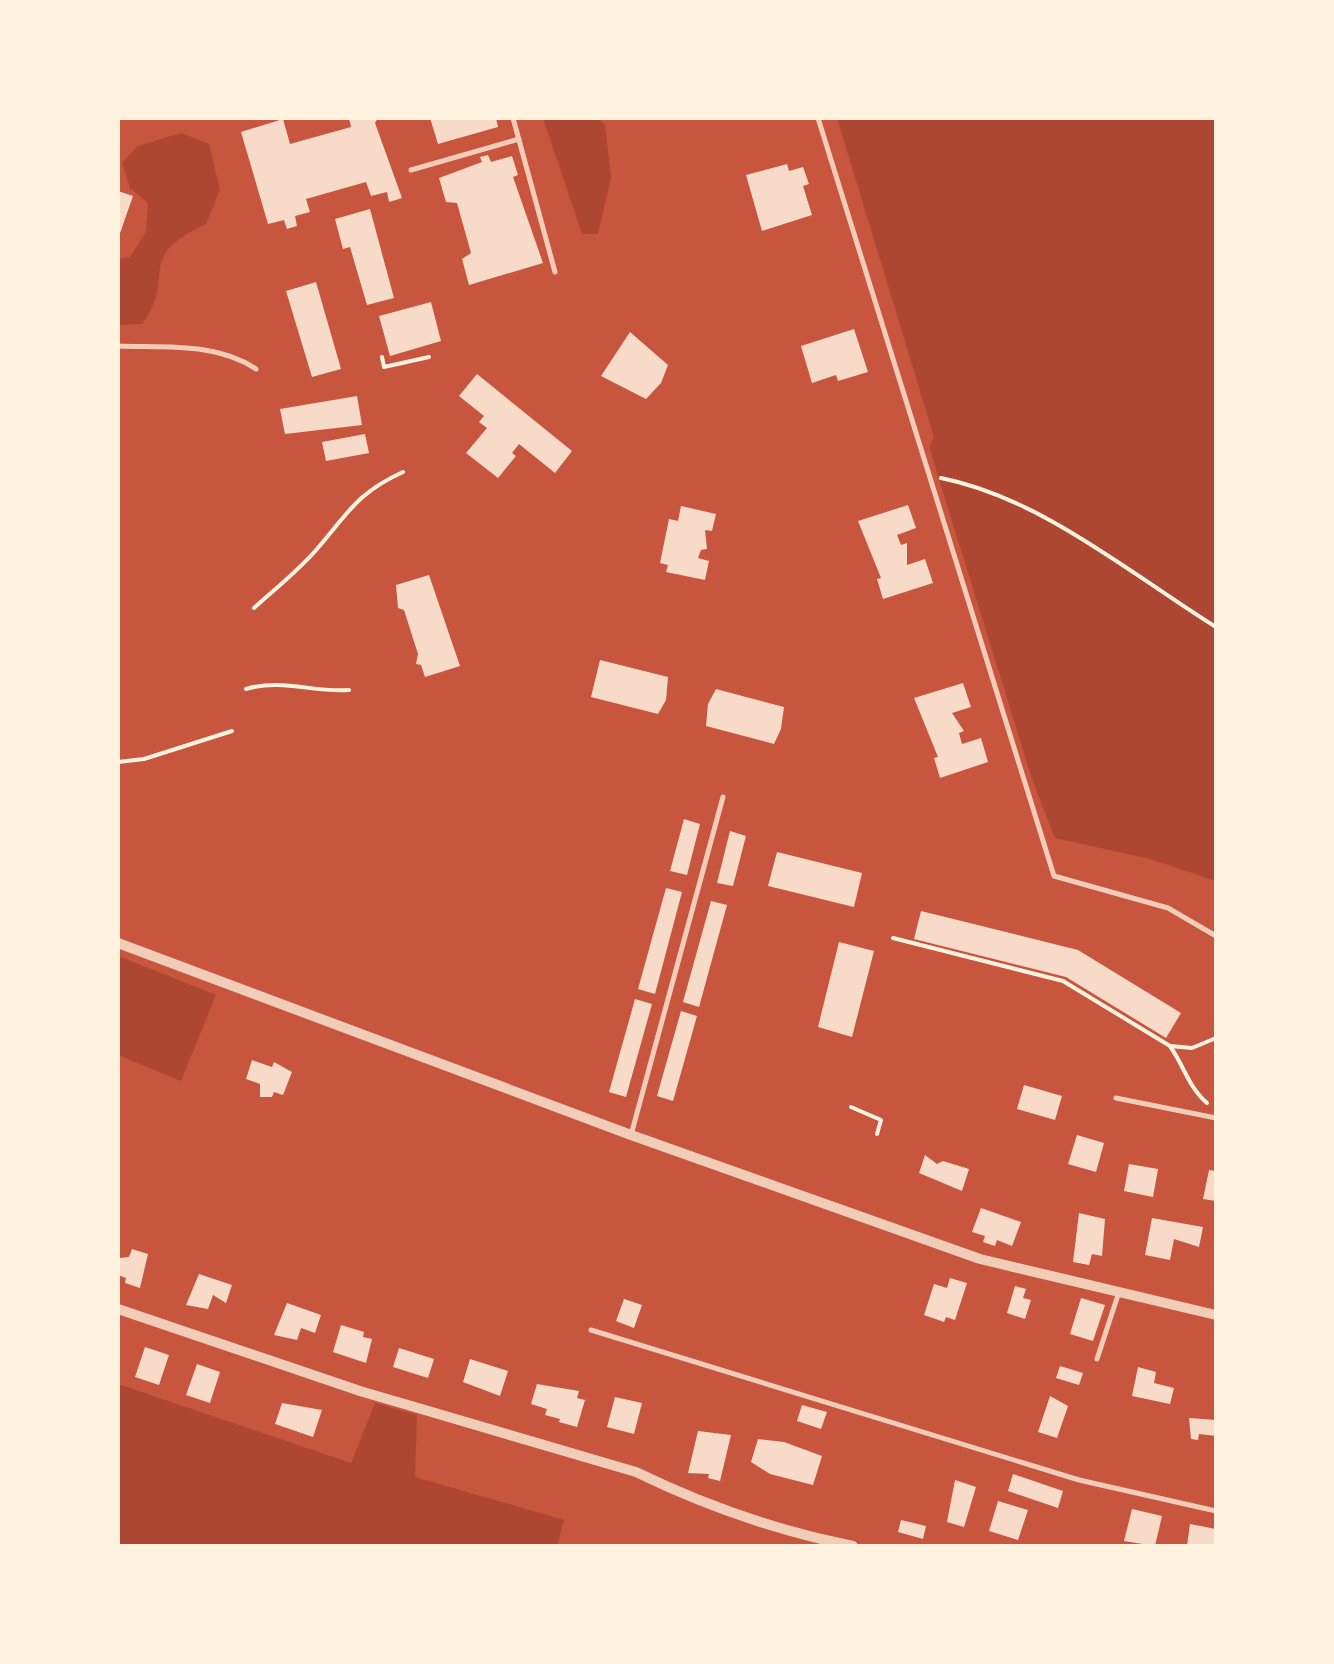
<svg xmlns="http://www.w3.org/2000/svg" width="1334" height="1664" font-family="Inter,sans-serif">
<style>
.green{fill:#ae4732}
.building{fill:#f7dbc8}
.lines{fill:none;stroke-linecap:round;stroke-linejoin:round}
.path{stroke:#fff3e0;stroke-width:4}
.service{stroke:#f1ccb7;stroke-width:5}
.minor{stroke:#f1ccb7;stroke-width:10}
</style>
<rect width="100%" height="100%" fill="#c8553d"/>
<g class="green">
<path d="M 543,118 L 597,118 L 605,125 L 611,177 L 598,234 L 582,234 Z"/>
<path d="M 837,118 L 1216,118 L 1216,881 L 1150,859 L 1055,838 L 1032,779 L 929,447 L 934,437 Z"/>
<path d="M 181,133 L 209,144 L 220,190 L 206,224 C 132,258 178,278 142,324 L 118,325 L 118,259 L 130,257 L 146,232 L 148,203 L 130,188 L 122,163 L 138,146 Z"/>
<path d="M 118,956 L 216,995 L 181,1081 L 118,1055 Z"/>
<path d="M 118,1384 L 351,1463 L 375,1403 L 417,1415 L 415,1477 L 564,1520 L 557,1546 L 118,1546 Z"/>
</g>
<g class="building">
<path d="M 349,118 L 378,118 L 375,123 L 402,198 L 389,202 L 387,192 L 371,196 L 366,182 L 306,199 L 310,212 L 295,216 L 297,226 L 287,229 L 284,220 L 268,224 L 241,132 L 283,119 L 290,144 L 351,127 Z"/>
<path d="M 430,118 L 496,118 L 498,127 L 438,144 Z"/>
<path d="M 488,155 L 491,162 L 512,156 L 518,175 L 513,177 L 543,263 L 469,285 L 462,259 L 471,253 L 457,203 L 446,202 L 439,178 L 482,162 L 480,157 Z"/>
<path d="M 787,164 L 789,171 L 803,167 L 809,184 L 803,186 L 812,215 L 762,231 L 746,175 Z"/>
<path d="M 118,191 L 133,196 L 118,239 Z"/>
<path d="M 370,209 L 394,298 L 367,305 L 350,247 L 343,249 L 335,219 Z"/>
<path d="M 316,282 L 341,369 L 312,377 L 286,291 Z"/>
<path d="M 431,302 L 441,341 L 390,356 L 379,316 Z"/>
<path d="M 854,329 L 868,372 L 838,381 L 836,375 L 812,383 L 801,346 Z"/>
<path d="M 630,332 L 668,365 L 661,383 L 646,399 L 601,376 Z"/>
<path d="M 477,374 L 572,451 L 555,473 L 519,444 L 512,453 L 516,456 L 498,478 L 466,453 L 487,428 L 479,422 L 484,416 L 459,396 Z"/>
<path d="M 357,396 L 362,425 L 285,434 L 280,409 Z"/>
<path d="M 365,434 L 369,453 L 326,461 L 322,442 Z"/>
<path d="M 908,505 L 916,528 L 897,535 L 901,545 L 907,543 L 907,565 L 925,559 L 933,583 L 883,599 L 877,579 L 881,578 L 858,521 Z"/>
<path d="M 681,506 L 716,514 L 712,531 L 705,530 L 707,549 L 701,550 L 698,558 L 709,561 L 705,580 L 666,572 L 668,565 L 660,563 L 669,519 L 678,521 Z"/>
<path d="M 429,575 L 460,666 L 425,677 L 421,665 L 416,664 L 418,654 L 404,610 L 398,608 L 396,585 Z"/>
<path d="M 600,660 L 668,677 L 666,700 L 658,714 L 591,697 Z"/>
<path d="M 963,683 L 971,707 L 952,713 L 964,731 L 959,733 L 962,744 L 981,738 L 988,762 L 940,778 L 934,758 L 938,757 L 914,698 Z"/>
<path d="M 716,689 L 784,707 L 781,729 L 774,744 L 706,726 L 708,704 Z"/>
<path d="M 684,819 L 700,824 L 687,875 L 670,871 Z"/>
<path d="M 730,831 L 746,836 L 733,886 L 717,883 Z"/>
<path d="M 777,852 L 862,873 L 854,907 L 768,886 Z"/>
<path d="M 666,888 L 682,892 L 655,994 L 638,989 Z"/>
<path d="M 711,901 L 727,905 L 699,1007 L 683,1002 Z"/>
<path d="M 921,911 L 1078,950 L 1181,1013 L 1166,1038 L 1066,977 L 914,939 Z"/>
<path d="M 839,942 L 874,951 L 852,1037 L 818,1027 Z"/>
<path d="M 635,999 L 652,1004 L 626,1097 L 609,1092 Z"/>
<path d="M 681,1011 L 697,1016 L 673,1101 L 657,1096 Z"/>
<path d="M 252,1060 L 272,1067 L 274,1062 L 292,1072 L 283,1095 L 274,1092 L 272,1097 L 260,1097 L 260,1084 L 246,1079 Z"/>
<path d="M 1024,1085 L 1062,1096 L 1055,1120 L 1017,1109 Z"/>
<path d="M 1077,1135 L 1104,1143 L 1096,1172 L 1068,1164 Z"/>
<path d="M 925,1155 L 937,1164 L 943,1161 L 969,1169 L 962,1191 L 919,1173 Z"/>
<path d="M 1129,1164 L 1158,1169 L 1153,1197 L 1124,1191 Z"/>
<path d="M 1209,1170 L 1216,1171 L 1216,1201 L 1203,1199 Z"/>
<path d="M 981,1208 L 1021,1222 L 1012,1246 L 997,1240 L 995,1246 L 983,1242 L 985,1236 L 972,1232 Z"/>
<path d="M 1079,1213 L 1105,1219 L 1102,1256 L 1092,1254 L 1089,1265 L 1073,1262 Z"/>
<path d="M 1152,1218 L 1203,1227 L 1199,1247 L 1174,1239 L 1170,1260 L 1145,1255 Z"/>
<path d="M 132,1249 L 148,1254 L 140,1288 L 125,1283 L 126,1278 L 118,1275 L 120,1258 L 129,1257 Z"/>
<path d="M 199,1274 L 232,1285 L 226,1303 L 213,1295 L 208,1309 L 186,1305 Z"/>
<path d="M 950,1278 L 967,1283 L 955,1320 L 946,1317 L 944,1322 L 924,1315 L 934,1284 L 947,1288 Z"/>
<path d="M 1015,1286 L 1026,1289 L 1023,1298 L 1031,1300 L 1025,1319 L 1007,1313 Z"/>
<path d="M 1081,1298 L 1105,1305 L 1093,1341 L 1070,1334 Z"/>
<path d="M 624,1299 L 642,1305 L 634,1328 L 616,1321 Z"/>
<path d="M 287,1303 L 321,1315 L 315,1333 L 301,1328 L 297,1340 L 274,1335 Z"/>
<path d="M 341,1325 L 364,1332 L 363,1337 L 372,1339 L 366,1363 L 333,1352 Z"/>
<path d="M 145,1347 L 169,1355 L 159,1385 L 135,1377 Z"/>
<path d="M 399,1348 L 434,1359 L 428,1378 L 393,1367 Z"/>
<path d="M 470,1359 L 508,1371 L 500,1396 L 463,1382 Z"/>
<path d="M 197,1364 L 220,1372 L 210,1403 L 186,1395 Z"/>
<path d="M 1060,1366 L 1083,1373 L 1079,1385 L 1056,1378 Z"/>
<path d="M 1138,1367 L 1156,1372 L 1154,1383 L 1174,1388 L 1170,1404 L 1132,1396 Z"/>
<path d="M 537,1384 L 579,1391 L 577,1398 L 585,1400 L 577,1427 L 559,1422 L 560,1419 L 545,1415 L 547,1409 L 531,1404 Z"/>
<path d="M 1050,1396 L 1068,1406 L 1057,1438 L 1038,1432 Z"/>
<path d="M 615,1397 L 642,1403 L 634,1434 L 607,1427 Z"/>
<path d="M 282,1403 L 322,1410 L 313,1437 L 275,1424 Z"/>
<path d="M 802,1405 L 827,1412 L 821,1429 L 797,1421 Z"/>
<path d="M 1189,1418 L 1216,1420 L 1216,1436 L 1199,1434 L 1198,1440 L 1191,1439 Z"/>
<path d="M 698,1431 L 731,1435 L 720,1481 L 708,1478 L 709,1474 L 688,1473 Z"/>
<path d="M 758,1439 L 784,1442 L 822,1456 L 813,1485 L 770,1474 L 751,1462 Z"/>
<path d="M 1013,1474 L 1063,1491 L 1058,1508 L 1008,1491 Z"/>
<path d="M 955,1480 L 976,1487 L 964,1527 L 947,1522 Z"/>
<path d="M 998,1501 L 1028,1510 L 1018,1540 L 989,1531 Z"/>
<path d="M 1132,1509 L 1162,1516 L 1155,1546 L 1124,1541 Z"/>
<path d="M 901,1520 L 926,1526 L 923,1539 L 898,1532 Z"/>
<path d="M 1190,1524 L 1216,1529 L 1216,1546 L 1187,1546 Z"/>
</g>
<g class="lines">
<g class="path">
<path d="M 382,357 L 384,367 L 429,357"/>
<path d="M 941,478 C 1041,498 1131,574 1216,627"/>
<path d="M 254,608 C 275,589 298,571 317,549 C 348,513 357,493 403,472"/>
<path d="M 246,689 C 283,678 313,693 349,690"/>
<path d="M 118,762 L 144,759 L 232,731"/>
<path d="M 893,938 L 1063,981 L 1170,1046 L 1192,1048 L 1216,1038"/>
<path d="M 1170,1046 C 1184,1066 1189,1088 1207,1103"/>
<path d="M 851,1107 L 881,1120 L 877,1134"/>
</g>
<g class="service">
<path d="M 513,118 L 555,272"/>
<path d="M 818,118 L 1054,876 L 1168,908 L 1216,936"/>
<path d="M 411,170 L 519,139"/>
<path d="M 118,346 C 164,348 216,342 256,369"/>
<path d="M 1116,1098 L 1216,1118"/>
<path d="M 631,1135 L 723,797"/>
<path d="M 591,1330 L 1079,1480 L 1216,1511"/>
<path d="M 1097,1359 L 1119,1292"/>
</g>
<g class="minor">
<path d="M 118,943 L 631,1135 L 980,1259 L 1216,1315"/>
<path d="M 118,1309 L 360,1391 L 636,1472 C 706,1506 777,1531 853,1546"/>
</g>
</g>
<rect width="1334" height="1664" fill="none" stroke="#fff3e0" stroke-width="240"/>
</svg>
